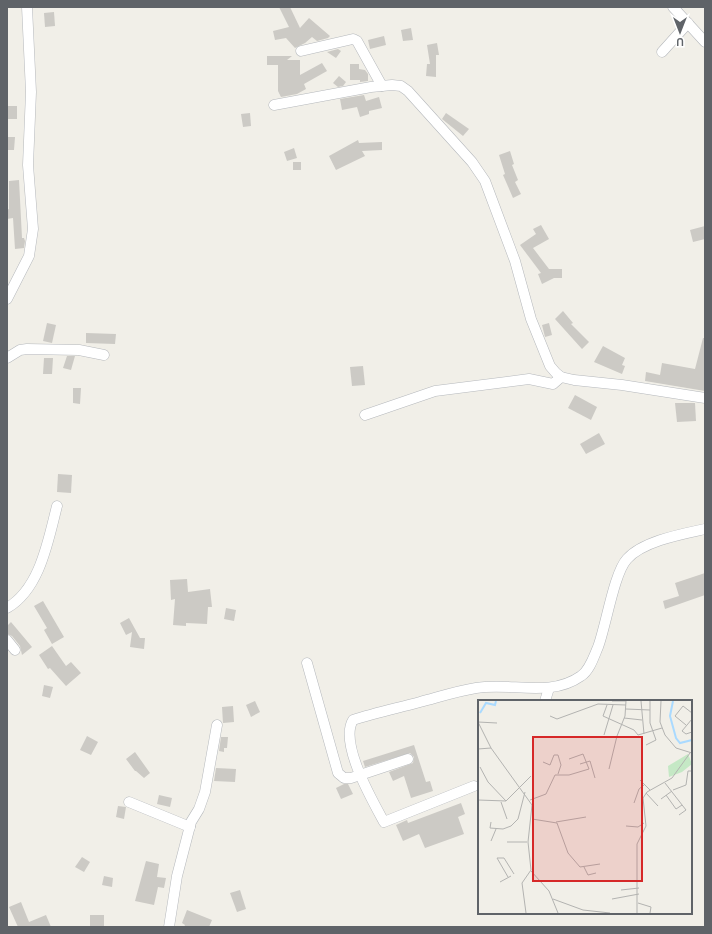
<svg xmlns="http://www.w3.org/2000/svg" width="712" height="934" font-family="Overpass,sans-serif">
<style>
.building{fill:#cccac5}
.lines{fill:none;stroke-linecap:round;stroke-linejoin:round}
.minor-casing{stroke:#b5b8bc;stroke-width:11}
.minor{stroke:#fff;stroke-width:10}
.inset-river{fill:none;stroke:#aadaff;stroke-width:2}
.inset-road{fill:none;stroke:#b3b3b1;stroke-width:1}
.view{fill:#d62828;fill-opacity:0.15;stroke:#d62828;stroke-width:2}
.inset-edge{fill:none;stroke:#5f6368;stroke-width:2}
</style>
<rect width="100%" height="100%" fill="#f1efe8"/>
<g class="building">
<path d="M 279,7 L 290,7 L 300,28 L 309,18 L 330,36 L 328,38 L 317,41 L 312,37 L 305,43 L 295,48 L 286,38 L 275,40 L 273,31 L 289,27 Z"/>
<path d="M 54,12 L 55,26 L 45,27 L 44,13 Z"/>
<path d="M 411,28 L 413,40 L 403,41 L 401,30 Z"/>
<path d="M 384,36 L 386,45 L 370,49 L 368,40 Z"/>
<path d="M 437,43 L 439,55 L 436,55 L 436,77 L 426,76 L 427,64 L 430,64 L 427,45 Z"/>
<path d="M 338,49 L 341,51 L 336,58 L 327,52 Z"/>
<path d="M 267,56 L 292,56 L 287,60 L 300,60 L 300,75 L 322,63 L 327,71 L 304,84 L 306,89 L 297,94 L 281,97 L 278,91 L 278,65 L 267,65 Z"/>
<path d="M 350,64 L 359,64 L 359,69 L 365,70 L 368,74 L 368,81 L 360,82 L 360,80 L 350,80 Z"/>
<path d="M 339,76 L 346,82 L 343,86 L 338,87 L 333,83 Z"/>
<path d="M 364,95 L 366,101 L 379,97 L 382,108 L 369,111 L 369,114 L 360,117 L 357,107 L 342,110 L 340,99 Z"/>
<rect x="7" y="106" width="10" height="13"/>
<path d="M 250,113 L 251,126 L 243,127 L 241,114 Z"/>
<path d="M 446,113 L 469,129 L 463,136 L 442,119 Z"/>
<path d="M 7,137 L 15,137 L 14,150 L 7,150 Z"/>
<path d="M 358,140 L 359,143 L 382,142 L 382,150 L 362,151 L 365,156 L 336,170 L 329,156 Z"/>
<path d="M 294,148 L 297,158 L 287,161 L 284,152 Z"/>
<path d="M 510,151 L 514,164 L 512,165 L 518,180 L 515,182 L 521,194 L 513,198 L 503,175 L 505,174 L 499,155 Z"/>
<rect x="293" y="162" width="8" height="8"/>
<path d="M 19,180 L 22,238 L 24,238 L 25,241 L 24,248 L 15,249 L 13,218 L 7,219 L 7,210 L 9,209 L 9,181 Z"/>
<path d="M 541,225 L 549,239 L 533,248 L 549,269 L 562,269 L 562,278 L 554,278 L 542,284 L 538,274 L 541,273 L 520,245 L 536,234 L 533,229 Z"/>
<path d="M 705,226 L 705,239 L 693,242 L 690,230 Z"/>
<path d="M 563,311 L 573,323 L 571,324 L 589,342 L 582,349 L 555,319 Z"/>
<path d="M 47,323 L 56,325 L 52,343 L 43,341 Z"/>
<path d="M 549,323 L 552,335 L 545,337 L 542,325 Z"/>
<path d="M 86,333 L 116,334 L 115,344 L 86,343 Z"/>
<path d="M 703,338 L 705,338 L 705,391 L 645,381 L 646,372 L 660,375 L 662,363 L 695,369 Z"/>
<path d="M 603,346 L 625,358 L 622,365 L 625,366 L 622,374 L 594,362 Z"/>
<path d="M 67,356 L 75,356 L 71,370 L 63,368 Z"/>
<path d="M 44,358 L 53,358 L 52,374 L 43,374 Z"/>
<path d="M 363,366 L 365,385 L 352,386 L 350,367 Z"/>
<path d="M 73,388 L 81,388 L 80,404 L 73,403 Z"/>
<path d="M 575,395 L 597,407 L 591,420 L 568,408 Z"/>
<path d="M 675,403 L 695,403 L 696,421 L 677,422 Z"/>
<path d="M 599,433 L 605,444 L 586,454 L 580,444 Z"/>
<path d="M 58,474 L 72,475 L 71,493 L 57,492 Z"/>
<path d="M 705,573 L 705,595 L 665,609 L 663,601 L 679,596 L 675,583 Z"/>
<path d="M 187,579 L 188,592 L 210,589 L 212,607 L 208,607 L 207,624 L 186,623 L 186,626 L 173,625 L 175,599 L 171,600 L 170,580 Z"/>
<path d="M 43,601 L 64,637 L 52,644 L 44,630 L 47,628 L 34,606 Z"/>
<path d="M 226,608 L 236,610 L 234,621 L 224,619 Z"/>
<path d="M 129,618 L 140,638 L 145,638 L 144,649 L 130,647 L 132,632 L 126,635 L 120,623 Z"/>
<path d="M 11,622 L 32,647 L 22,655 L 20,646 L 12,636 L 7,634 L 7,626 Z"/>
<path d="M 52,646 L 66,666 L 71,662 L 81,673 L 66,686 L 50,668 L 48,669 L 39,655 Z"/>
<path d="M 44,685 L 53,687 L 50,698 L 42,696 Z"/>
<path d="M 255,701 L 260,712 L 251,717 L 246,705 Z"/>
<path d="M 233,706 L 234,722 L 223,723 L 222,707 Z"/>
<path d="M 87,736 L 98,742 L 91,755 L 80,750 Z"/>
<path d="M 221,737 L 228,737 L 227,748 L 224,748 L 224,752 L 219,751 Z"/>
<path d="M 414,745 L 426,782 L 430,781 L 433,791 L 411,798 L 404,776 L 393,781 L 389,772 L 413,763 L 414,757 L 410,753 L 365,767 L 363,761 Z"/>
<path d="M 135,752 L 150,773 L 144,778 L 136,771 L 135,771 L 126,759 Z"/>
<path d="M 216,768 L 236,769 L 235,782 L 214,781 Z"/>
<path d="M 344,784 L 348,784 L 353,794 L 341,799 L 336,788 Z"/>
<path d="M 159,795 L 172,798 L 170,807 L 157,804 Z"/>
<path d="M 461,803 L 465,814 L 458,817 L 464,834 L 425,848 L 419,834 L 403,841 L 396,825 L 407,820 L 408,823 Z"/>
<path d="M 118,806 L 126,807 L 124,819 L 116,817 Z"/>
<path d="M 82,857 L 90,862 L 84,872 L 75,867 Z"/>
<path d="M 146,861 L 159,864 L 157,877 L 166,878 L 164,888 L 158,887 L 154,905 L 135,901 Z"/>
<path d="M 104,876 L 113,878 L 112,887 L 102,885 Z"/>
<path d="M 240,890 L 246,909 L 237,912 L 230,893 Z"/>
<path d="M 21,902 L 29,922 L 46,915 L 51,927 L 18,927 L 9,907 Z"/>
<path d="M 187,910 L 212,920 L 209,927 L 184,927 L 185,925 L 182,923 Z"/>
<rect x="90" y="915" width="14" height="12"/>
</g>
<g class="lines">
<defs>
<g id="minor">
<path d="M 673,7 L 705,42"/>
<path d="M 301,51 L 353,39 L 357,41 L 382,86"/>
<path d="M 662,52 L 688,23"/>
<path d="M 274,105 L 371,87 L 392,85 L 401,86 L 408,91 L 472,162 L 485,181 L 515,261 L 531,319 L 550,366 L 556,373 L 561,377 L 574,380 L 622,385 L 705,398"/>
<path d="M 7,299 L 29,256 L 33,229 L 28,165 L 31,92 L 27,7"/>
<path d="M 7,358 L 20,350 L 27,349 L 79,350 L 104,355"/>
<path d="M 365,415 L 435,391 L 529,379 L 553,384 L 561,377"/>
<path d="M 7,608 C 40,589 48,541 57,506"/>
<path d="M 7,640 L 15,650"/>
<path d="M 307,663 L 338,773 L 344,778 L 351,778 L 408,759"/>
<path d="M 545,701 L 549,688"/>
<path d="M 474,786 L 384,822 C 372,800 339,743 353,720 C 375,713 398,708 420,702 C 439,697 457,691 476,688 C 511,682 550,698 581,676 C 590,670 594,656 598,647 C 606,626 614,573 627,559 C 643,541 682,534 705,529"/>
<path d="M 129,802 L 190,827"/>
<path d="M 169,927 L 177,876 L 191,822 L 199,809 L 205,792 L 217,725"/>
</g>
</defs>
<use href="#minor" class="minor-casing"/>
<use href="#minor" class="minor"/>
</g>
<g transform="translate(478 700)">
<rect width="214" height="214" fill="#f1efe8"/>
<path d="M 210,54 L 214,64 L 204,72 L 191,77 L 190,66 Z" fill="#c5e8c5"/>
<path class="inset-river" d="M 195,1 L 192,16 L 198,38 L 202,43 L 214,40M 2,13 L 8,3 L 17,5 L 18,1"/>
<path class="inset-road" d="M 134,1 L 148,1M 163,1 L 166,34M 183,1 L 182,22 L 187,35 L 198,48 L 214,53M 129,5 L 125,16 L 156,30 L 160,35 L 184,28M 148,9 L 172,10M 72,16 L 79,19 L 120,4 L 148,5M 146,18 L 164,20M 214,19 L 204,31 L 208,34 L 214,32M 19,23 L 0,22 L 13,48 L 54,105 L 50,142 L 53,170 L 44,183 L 48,213M 208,25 L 197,16 L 205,6 L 214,13M 126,35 L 135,5M 168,45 L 178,40 L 172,23 L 172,1M 0,49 L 13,48M 65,62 L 72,65 L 76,55 L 80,55 L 83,65 L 80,74M 102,64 L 112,61 L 117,78M 2,67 L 10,82 L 28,101M 131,69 L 139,36 L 147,16 L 148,1M 162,80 L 172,90M 187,83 L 208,110 L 201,115M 195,90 L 208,85 L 210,71 L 214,71M 168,93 L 180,106M 188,95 L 198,109 L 204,105M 183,99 L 194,91M 0,100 L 28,101 L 53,76M 52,100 L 68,94 L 77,75 L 91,75 L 111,69 L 105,54 L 91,59M 23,102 L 29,119M 156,103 L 161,89 L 166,85M 54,119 L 79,123 L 90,153 L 102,167 L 122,164M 13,122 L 12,128 L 25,129 L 33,126 L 40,119 L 47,92M 78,122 L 108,117M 148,126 L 160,127 L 166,123M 13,141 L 18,129M 29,142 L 49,142M 106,167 L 110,175 L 118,173M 53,171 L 71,191 L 80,213M 30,177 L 19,158 L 26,158 L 36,174M 22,182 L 33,176M 143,190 L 161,188M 75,199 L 105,210 L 132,213M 134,199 L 161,194M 160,203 L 173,207 L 172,213M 159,213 L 159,144 L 168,126 L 165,98 L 169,92 L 194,78 L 212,53"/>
<path class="view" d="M 55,37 L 164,37 L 164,181 L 55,181 Z"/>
<rect width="214" height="214" class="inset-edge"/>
</g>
<rect width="712" height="934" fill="none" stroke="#5f6368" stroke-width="16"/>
<g transform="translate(680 32) rotate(180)" stroke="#ffffff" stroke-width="3" paint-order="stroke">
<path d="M0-3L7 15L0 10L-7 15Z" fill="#5f6368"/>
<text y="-6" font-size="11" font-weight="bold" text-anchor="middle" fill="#5f6368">U</text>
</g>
</svg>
